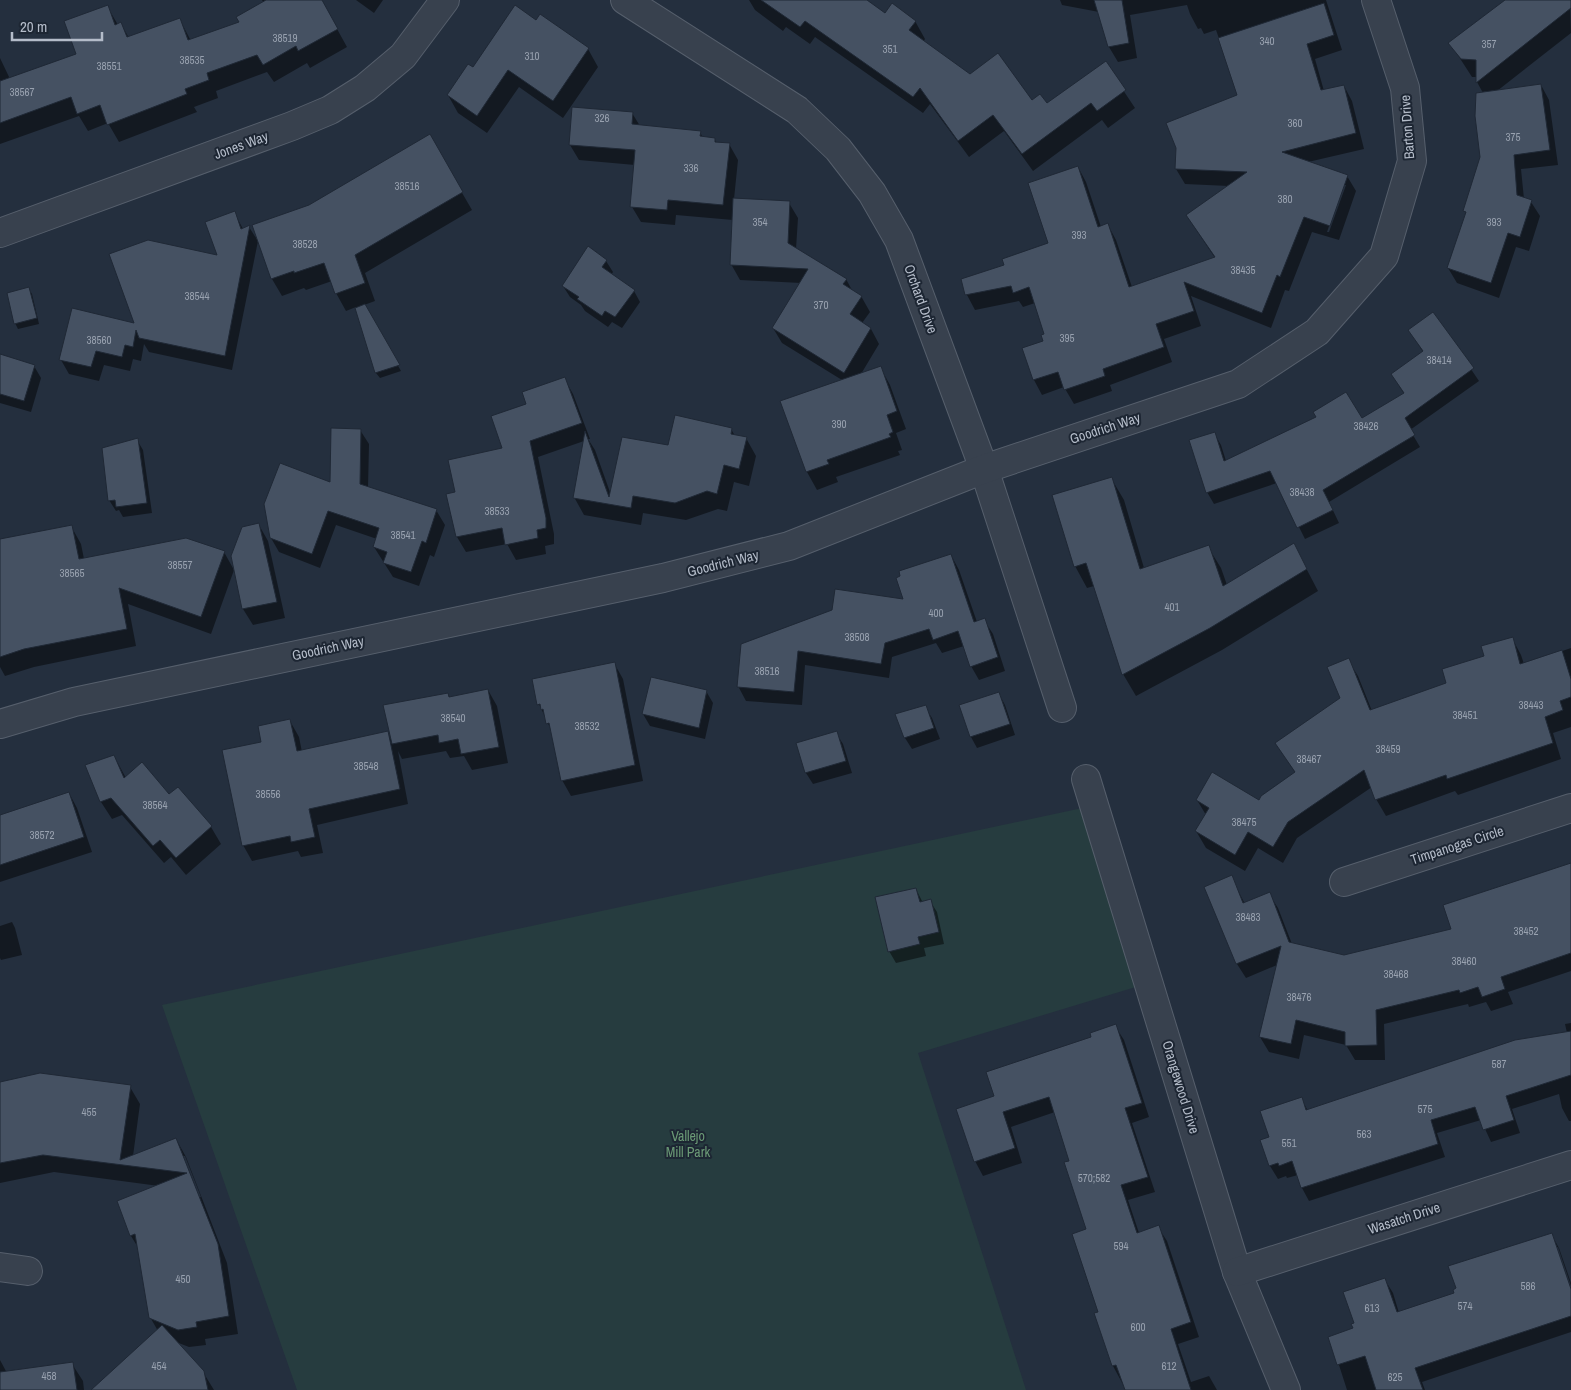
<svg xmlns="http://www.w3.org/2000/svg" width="1571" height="1390" font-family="'Archivo Narrow',sans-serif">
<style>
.green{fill:#263c3f}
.shadow{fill:#0007;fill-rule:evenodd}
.building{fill:#455162;stroke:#1f2835}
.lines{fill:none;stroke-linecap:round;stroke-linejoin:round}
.street-casing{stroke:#565f6c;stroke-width:30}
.street{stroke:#38414e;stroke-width:28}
.labels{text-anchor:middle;stroke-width:4;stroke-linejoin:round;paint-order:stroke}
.number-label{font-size:11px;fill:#98a1af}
.street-label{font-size:14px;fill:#b4bcc9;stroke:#1d2633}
.park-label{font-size:14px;fill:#6b9a76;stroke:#1d2633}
</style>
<rect width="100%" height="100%" fill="#242f3e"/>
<path class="green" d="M 1087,807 L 1139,986 L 918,1053 L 1026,1390 L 297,1390 L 162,1005 Z"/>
<g class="shadow">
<path d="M 262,0 L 321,0 L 347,47 L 310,68 L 307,63 L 274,82 L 267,72 L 216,91 L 218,98 L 194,107 L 197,112 L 119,142 L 108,123 L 88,131 L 79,116 L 0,144 L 0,58 L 10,79 L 78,55 L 107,6 L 118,25 L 121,24 L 129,38 L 180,20 L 191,41 L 241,23 L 264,3 Z"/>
<path d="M 356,0 L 383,0 L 374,13 Z"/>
<path d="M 749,0 L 849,0 L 886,15 L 915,21 L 925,39 L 923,42 L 970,75 L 1032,101 L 1047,105 L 1105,63 L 1135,108 L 1108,128 L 1102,120 L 1033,171 L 1004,131 L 969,157 L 930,104 L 923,113 L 815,37 L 810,44 L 786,27 L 783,31 L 755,10 Z"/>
<path d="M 1060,0 L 1326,0 L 1342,50 L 1315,59 L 1324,91 L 1344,86 L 1352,101 L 1364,149 L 1308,162 L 1347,176 L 1356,191 L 1339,240 L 1312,232 L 1289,291 L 1285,290 L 1271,328 L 1191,296 L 1201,326 L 1164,339 L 1172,362 L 1110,385 L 1112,391 L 1074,404 L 1064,387 L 1042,395 L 1034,380 L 1045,342 L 1045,335 L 1035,303 L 1023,307 L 1019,301 L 975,310 L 967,295 L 963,280 L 1006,266 L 1050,244 L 1078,167 L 1086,182 L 1101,227 L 1108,225 L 1116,240 L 1132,287 L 1215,258 L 1187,216 L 1229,186 L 1185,184 L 1176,169 L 1239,96 L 1216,30 L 1204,34 L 1201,28 L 1198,29 L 1190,14 L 1187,5 L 1130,15 L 1137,58 L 1118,62 L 1109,47 L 1099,12 L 1062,5 ZM 1343,185 L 1346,185 L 1329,232 L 1327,232 Z"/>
<path d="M 1506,0 L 1570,0 L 1571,33 L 1497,91 L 1541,85 L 1549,100 L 1558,165 L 1521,169 L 1524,199 L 1531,202 L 1540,216 L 1529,251 L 1516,247 L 1499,298 L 1457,283 L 1448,268 L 1466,213 L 1465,210 L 1482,158 L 1483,93 L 1477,82 L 1477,77 L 1472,77 L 1450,43 Z"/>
<path d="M 536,22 L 588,49 L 598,67 L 563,118 L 519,87 L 487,133 L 458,113 L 448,95 L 473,68 Z"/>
<path d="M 632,113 L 640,126 L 700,132 L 703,138 L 714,139 L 717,143 L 729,144 L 738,160 L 734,199 L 789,203 L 798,218 L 796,249 L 846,279 L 853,292 L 861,296 L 870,312 L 862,323 L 871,329 L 879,344 L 861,374 L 880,367 L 890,385 L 906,429 L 896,433 L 902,450 L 898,451 L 900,455 L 836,477 L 838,482 L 817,490 L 807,472 L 782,402 L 842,380 L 782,343 L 773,328 L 801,283 L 740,280 L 731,264 L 733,220 L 676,215 L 675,225 L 641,222 L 632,207 L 635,165 L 579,160 L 570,145 Z"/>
<path d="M 429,136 L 472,210 L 365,273 L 375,301 L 364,305 L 401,371 L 380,378 L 376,373 L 356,307 L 346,311 L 336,293 L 332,281 L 306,290 L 304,288 L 282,296 L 272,279 L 310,206 Z"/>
<path d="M 234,212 L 243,229 L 249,227 L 258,241 L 232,370 L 149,352 L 144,344 L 141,361 L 133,359 L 130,371 L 104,365 L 99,381 L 69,374 L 61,360 L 136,324 L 219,257 Z"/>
<path d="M 606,261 L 613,272 L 611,275 L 634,291 L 640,302 L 622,328 L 612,322 L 608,327 L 585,311 L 581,305 L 570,297 L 563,286 Z"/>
<path d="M 29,289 L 32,294 L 39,324 L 18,329 L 15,323 Z"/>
<path d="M 1433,313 L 1479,381 L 1410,430 L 1420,447 L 1329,502 L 1339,523 L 1305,539 L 1277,483 L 1214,504 L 1207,492 L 1214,433 L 1221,445 L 1226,461 L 1361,420 L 1404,394 L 1392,374 L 1423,352 L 1409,330 Z"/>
<path d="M 0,356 L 34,366 L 41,378 L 31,412 L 0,403 Z"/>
<path d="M 564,378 L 573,394 L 590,439 L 588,439 L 595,450 L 611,495 L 669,447 L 731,429 L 735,436 L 746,438 L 756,456 L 749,486 L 734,482 L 727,511 L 718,509 L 686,520 L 643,513 L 641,525 L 584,515 L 574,497 L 584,441 L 538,457 L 554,534 L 554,544 L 545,546 L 546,554 L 516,560 L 507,544 L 466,552 L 457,537 L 456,493 L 504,449 L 528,405 Z"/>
<path d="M 360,430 L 369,444 L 368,488 L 436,510 L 445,525 L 434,557 L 430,555 L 419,586 L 393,577 L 374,547 L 377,539 L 336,525 L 320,568 L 279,552 L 271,538 L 332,484 Z"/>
<path d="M 137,440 L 143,450 L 152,513 L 123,517 L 119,510 L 116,511 L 109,500 Z"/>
<path d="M 1111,478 L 1124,500 L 1144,568 L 1208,547 L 1221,568 L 1227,585 L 1294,545 L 1318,591 L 1222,650 L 1136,696 L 1123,674 L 1094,586 L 1087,588 L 1075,566 Z"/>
<path d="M 259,525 L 268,541 L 285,618 L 253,625 L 243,609 L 232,557 Z"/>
<path d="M 71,526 L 81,544 L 84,559 L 224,552 L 234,570 L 211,634 L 128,604 L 136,646 L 34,667 L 5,676 L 0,667 L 0,551 Z"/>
<path d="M 951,555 L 959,570 L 977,622 L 984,620 L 993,634 L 1005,671 L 979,680 L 971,666 L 964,646 L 942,653 L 936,643 L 892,657 L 889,678 L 805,665 L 802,705 L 746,701 L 738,686 L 742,644 L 905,601 Z"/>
<path d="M 1512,638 L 1521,655 L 1524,664 L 1571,648 L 1571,727 L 1553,733 L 1561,759 L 1458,795 L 1455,791 L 1386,816 L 1376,799 L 1372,787 L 1297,838 L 1283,863 L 1258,848 L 1245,871 L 1206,848 L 1196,831 L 1206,815 L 1197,800 L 1259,802 L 1296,774 L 1287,760 L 1342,698 L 1348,660 L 1358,676 L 1372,711 L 1448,684 Z"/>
<path d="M 614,663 L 623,679 L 643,781 L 571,796 L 562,780 L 552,732 L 539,704 Z"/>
<path d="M 488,690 L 497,706 L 508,763 L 472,770 L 464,756 L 450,758 L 446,751 L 402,759 L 398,751 L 408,804 L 317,825 L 323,853 L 301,857 L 298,851 L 252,861 L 243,845 L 263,743 L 290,721 L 299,737 L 302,752 L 387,733 L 392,741 L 448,694 L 450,698 Z"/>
<path d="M 706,691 L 713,703 L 705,739 L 650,726 L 643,714 Z"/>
<path d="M 999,694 L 1005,705 L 1015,735 L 977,748 L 971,737 L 961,706 Z"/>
<path d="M 925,707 L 932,718 L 940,739 L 912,749 L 905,738 L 897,715 Z"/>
<path d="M 836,733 L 843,744 L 852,773 L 813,784 L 806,773 L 798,744 Z"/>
<path d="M 114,756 L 126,778 L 169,796 L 211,827 L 221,844 L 186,875 L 171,857 L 164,863 L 122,815 L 112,819 L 101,802 L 87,766 Z"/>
<path d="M 69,793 L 77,808 L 92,852 L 0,882 L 0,816 Z"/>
<path d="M 1571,864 L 1571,971 L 1508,992 L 1513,1004 L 1491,1011 L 1486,1002 L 1469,1007 L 1468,1004 L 1384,1024 L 1385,1060 L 1355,1060 L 1346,1045 L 1304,1035 L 1299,1059 L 1269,1052 L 1260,1037 L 1277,965 L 1246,978 L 1237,964 L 1231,877 L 1245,904 L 1269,894 L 1278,908 L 1292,944 L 1344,956 L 1452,930 Z"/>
<path d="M 916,889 L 923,903 L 930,901 L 937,912 L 944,944 L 924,948 L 926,956 L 896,963 L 889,951 Z"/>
<path d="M 12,922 L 15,928 L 22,955 L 1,960 L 0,958 L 0,926 Z"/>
<path d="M 1571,1023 L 1571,1121 L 1569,1121 L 1562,1108 L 1559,1094 L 1512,1109 L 1520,1133 L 1491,1142 L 1481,1120 L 1437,1133 L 1445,1157 L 1309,1201 L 1302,1188 L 1298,1175 L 1287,1178 L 1286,1176 L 1278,1179 L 1270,1166 L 1262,1141 L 1270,1138 L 1301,1098 L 1308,1111 L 1567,1033 L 1565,1024 Z"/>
<path d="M 1115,1026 L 1124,1040 L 1149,1117 L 1132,1123 L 1155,1192 L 1128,1200 L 1139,1233 L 1158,1227 L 1167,1241 L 1199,1337 L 1178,1344 L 1191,1382 L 1209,1376 L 1217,1390 L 1126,1390 L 1113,1366 L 1096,1314 L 1100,1312 L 1087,1230 L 1071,1161 L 1055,1112 L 1011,1127 L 1022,1163 L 983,1176 L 975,1161 L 996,1097 Z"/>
<path d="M 0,1083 L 130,1087 L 140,1104 L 133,1156 L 176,1139 L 186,1157 L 227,1263 L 238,1334 L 205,1339 L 206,1345 L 189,1347 L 176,1342 L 203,1372 L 214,1390 L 118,1390 L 158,1331 L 150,1317 L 139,1249 L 131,1236 L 118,1202 L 159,1186 L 54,1172 L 0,1183 ZM 182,1156 L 185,1156 L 201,1197 L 198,1198 Z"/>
<path d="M 1551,1234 L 1559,1248 L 1571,1283 L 1571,1286 L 1558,1247 L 1556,1247 L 1571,1291 L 1571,1332 L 1422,1382 L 1425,1390 L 1347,1390 L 1330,1337 L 1354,1329 L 1355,1324 L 1385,1280 L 1393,1293 L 1399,1313 L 1455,1294 Z"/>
<path d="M 0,1360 L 7,1373 L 72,1364 L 83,1381 L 84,1390 L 0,1390 Z"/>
</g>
<g class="building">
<path d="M 266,0 L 322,0 L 338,29 L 298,51 L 296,46 L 263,65 L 257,55 L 207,73 L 209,80 L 185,89 L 187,94 L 107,125 L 100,105 L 77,114 L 71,97 L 0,123 L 0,81 L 76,54 L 64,21 L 108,5 L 115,25 L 121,22 L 127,37 L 180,18 L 188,40 L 239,22 L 236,17 Z"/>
<path d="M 761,0 L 867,0 L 885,13 L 892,3 L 916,21 L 909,30 L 970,74 L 998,53 L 1032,100 L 1040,94 L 1047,103 L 1106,61 L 1126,90 L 1097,111 L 1091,103 L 1022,154 L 993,115 L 958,141 L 920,88 L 913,97 L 805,21 L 800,27 Z"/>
<path d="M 1094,0 L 1122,0 L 1129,43 L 1108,47 Z"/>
<path d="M 1505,0 L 1571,0 L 1571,8 L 1476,83 L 1476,60 L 1461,59 L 1448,43 Z"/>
<path d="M 1324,3 L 1334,35 L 1307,44 L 1321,90 L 1344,85 L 1356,133 L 1282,152 L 1348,175 L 1330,226 L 1304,217 L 1280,277 L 1277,275 L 1262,313 L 1184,282 L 1194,311 L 1156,324 L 1164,347 L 1103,369 L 1105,376 L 1064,390 L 1058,372 L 1033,380 L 1022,348 L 1043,341 L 1041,335 L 1044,334 L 1029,287 L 1013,293 L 1011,286 L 965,295 L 961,279 L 1004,265 L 1002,259 L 1048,243 L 1028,183 L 1078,166 L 1098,227 L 1108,223 L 1129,287 L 1215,257 L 1186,215 L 1247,172 L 1175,169 L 1176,148 L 1166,123 L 1237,95 L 1218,38 Z"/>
<path d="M 515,5 L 536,20 L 540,14 L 589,48 L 553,101 L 508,70 L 477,116 L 447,95 L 468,64 L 473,67 Z"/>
<path d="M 1541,84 L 1550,150 L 1514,155 L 1517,195 L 1532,200 L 1520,237 L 1508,233 L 1491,283 L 1447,268 L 1466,212 L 1463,211 L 1480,157 L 1475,116 L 1476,93 Z"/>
<path d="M 572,107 L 633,112 L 632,124 L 701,131 L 700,136 L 715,138 L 715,142 L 730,143 L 723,205 L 668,200 L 667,210 L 630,207 L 635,150 L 569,145 Z"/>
<path d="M 430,134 L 463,192 L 355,255 L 365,283 L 335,294 L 324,263 L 294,273 L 294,271 L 271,279 L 252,225 L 309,205 Z"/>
<path d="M 733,198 L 790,201 L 788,243 L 847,279 L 843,284 L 862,296 L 850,314 L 871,328 L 844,373 L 772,328 L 808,269 L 730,265 Z"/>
<path d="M 235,211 L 241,229 L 250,225 L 225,356 L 139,338 L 136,330 L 133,347 L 125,345 L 122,357 L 96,351 L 91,367 L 59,360 L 72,308 L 134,323 L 109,254 L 148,240 L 217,255 L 205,222 Z"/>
<path d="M 588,246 L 607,260 L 602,267 L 635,290 L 615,317 L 605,311 L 602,316 L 577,299 L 579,297 L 562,286 Z"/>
<path d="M 29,287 L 37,318 L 14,324 L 7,293 Z"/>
<path d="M 365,304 L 400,365 L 375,373 L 355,308 Z"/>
<path d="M 1433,312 L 1474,368 L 1405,418 L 1415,435 L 1323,490 L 1333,510 L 1297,528 L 1270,471 L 1206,493 L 1189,440 L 1215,432 L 1224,461 L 1316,417 L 1313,412 L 1346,392 L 1362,418 L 1404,393 L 1391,374 L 1423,351 L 1408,330 Z"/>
<path d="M 0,354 L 35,365 L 24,401 L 0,394 Z"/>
<path d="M 881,366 L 897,411 L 887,415 L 893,432 L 889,434 L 891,437 L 827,460 L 829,464 L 806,472 L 780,401 Z"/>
<path d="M 565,377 L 582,423 L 530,441 L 546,518 L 546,528 L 537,530 L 538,538 L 505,545 L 502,528 L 456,537 L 446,494 L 455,492 L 448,460 L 502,448 L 491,416 L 526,404 L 522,392 Z"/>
<path d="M 675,415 L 732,428 L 731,434 L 747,437 L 739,469 L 724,465 L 717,494 L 707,491 L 675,503 L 633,496 L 631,508 L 573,498 L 585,431 L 609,497 L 622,437 L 668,445 Z"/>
<path d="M 331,428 L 361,429 L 360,484 L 437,509 L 426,543 L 422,541 L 411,572 L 383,563 L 387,552 L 373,547 L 379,528 L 328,511 L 312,554 L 270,538 L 264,504 L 280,463 L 330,482 Z"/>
<path d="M 138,438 L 147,503 L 116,507 L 115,500 L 108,501 L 102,448 Z"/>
<path d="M 1112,477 L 1140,569 L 1209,545 L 1223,586 L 1294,543 L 1307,569 L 1210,628 L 1122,675 L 1086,563 L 1074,567 L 1052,495 Z"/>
<path d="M 259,523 L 277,602 L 242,609 L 231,556 L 242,527 Z"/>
<path d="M 72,525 L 79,559 L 186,538 L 225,551 L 201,617 L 119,588 L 127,629 L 24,649 L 0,657 L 0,539 Z"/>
<path d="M 951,554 L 974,622 L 985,618 L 998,657 L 970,667 L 958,631 L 933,640 L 929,629 L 885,643 L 881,664 L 798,651 L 794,692 L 737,687 L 741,644 L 832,610 L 835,589 L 903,599 L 896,578 L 900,576 L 899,571 Z"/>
<path d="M 1513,637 L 1520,664 L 1562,650 L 1571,679 L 1571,697 L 1560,701 L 1563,710 L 1545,717 L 1553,743 L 1447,779 L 1446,775 L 1375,800 L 1364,770 L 1288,822 L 1273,847 L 1248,832 L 1235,855 L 1195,831 L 1209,808 L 1196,800 L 1212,772 L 1259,800 L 1261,796 L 1295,772 L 1275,743 L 1340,698 L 1327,667 L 1349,658 L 1370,710 L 1446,683 L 1442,669 L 1484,656 L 1481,646 Z"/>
<path d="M 615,662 L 635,765 L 561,781 L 549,723 L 546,724 L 543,709 L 541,710 L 540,704 L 537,705 L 532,679 Z"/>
<path d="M 651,677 L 707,690 L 699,728 L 642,714 Z"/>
<path d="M 488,689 L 499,747 L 461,754 L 458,739 L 439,743 L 438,735 L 392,744 L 383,705 L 448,693 L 449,697 Z"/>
<path d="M 999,692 L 1010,724 L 970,737 L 959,705 Z"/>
<path d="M 926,705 L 934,728 L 904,738 L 895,714 Z"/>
<path d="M 290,719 L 297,751 L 388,731 L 400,789 L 309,809 L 315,837 L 291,842 L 290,836 L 242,846 L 222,750 L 261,742 L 258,726 Z"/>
<path d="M 837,731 L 846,761 L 805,773 L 796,743 Z"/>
<path d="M 114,755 L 124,778 L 142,762 L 169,794 L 178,787 L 212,826 L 176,858 L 160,840 L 153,846 L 111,798 L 100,802 L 85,765 Z"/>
<path d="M 69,792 L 84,837 L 0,865 L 0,815 Z"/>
<path d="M 1571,863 L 1571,953 L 1501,977 L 1505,989 L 1482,997 L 1478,987 L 1460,993 L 1459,990 L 1376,1010 L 1377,1045 L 1345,1046 L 1345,1032 L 1296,1020 L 1291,1044 L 1259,1037 L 1281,946 L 1236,964 L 1204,887 L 1232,875 L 1243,903 L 1270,892 L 1289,942 L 1344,955 L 1451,929 L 1443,905 Z"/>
<path d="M 916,888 L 920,902 L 931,899 L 939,932 L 918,937 L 920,944 L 888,952 L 875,897 Z"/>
<path d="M 1116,1024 L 1142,1103 L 1125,1108 L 1148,1177 L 1121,1185 L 1137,1233 L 1159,1225 L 1191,1322 L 1171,1329 L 1191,1390 L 1125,1390 L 1116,1365 L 1112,1366 L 1094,1313 L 1098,1312 L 1072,1234 L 1086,1229 L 1064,1162 L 1069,1161 L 1049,1097 L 1003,1112 L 1015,1148 L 974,1162 L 956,1109 L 994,1096 L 986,1072 L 1091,1037 L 1090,1033 Z"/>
<path d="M 1571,1031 L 1571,1075 L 1506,1096 L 1514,1120 L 1483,1130 L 1475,1107 L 1431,1120 L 1438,1144 L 1301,1188 L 1292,1161 L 1279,1166 L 1278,1163 L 1269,1166 L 1260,1140 L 1269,1137 L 1260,1111 L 1302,1097 L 1306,1110 L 1515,1040 Z"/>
<path d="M 40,1073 L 131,1085 L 120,1160 L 176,1138 L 218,1244 L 229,1316 L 196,1322 L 197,1327 L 178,1330 L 149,1318 L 135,1234 L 130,1236 L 117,1201 L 187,1173 L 43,1155 L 0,1163 L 0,1082 Z"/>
<path d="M 1552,1233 L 1571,1289 L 1571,1316 L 1415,1368 L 1423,1390 L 1376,1390 L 1365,1356 L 1337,1365 L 1328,1337 L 1353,1328 L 1351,1324 L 1354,1323 L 1343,1292 L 1385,1278 L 1397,1312 L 1454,1293 L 1453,1290 L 1456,1288 L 1448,1266 Z"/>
<path d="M 162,1325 L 204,1371 L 208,1390 L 91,1390 Z"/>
<path d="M 73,1362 L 77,1390 L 0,1390 L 0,1372 Z"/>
</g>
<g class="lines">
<defs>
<g id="street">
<path d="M 625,0 L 797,110 L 838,149 L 872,193 L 899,240 L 984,469 L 1062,708"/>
<path d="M 0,233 L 292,126 L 330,110 L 365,88 L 403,56 L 445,0"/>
<path d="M 0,724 L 74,702 L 663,578 L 789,546 L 984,469 L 1238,384 L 1317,332 L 1384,256 L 1412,161 L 1405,88 L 1376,0"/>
<path d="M 1086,779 L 1237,1272 L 1286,1390"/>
<path d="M 1344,882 L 1571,808"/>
<path d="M 0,1267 L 28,1271"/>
<path d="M 1237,1272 L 1571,1165"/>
</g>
</defs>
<use href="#street" class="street-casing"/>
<use href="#street" class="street"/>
</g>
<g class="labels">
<g class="number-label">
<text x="285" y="42">38519</text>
<text x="1267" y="45">340</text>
<text x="1489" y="48">357</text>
<text x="890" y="53">351</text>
<text x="532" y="60">310</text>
<text x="192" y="64">38535</text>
<text x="109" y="70">38551</text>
<text x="22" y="96">38567</text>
<text x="602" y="122">326</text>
<text x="1295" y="127">360</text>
<text x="1513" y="141">375</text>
<text x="691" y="172">336</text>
<text x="407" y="190">38516</text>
<text x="1285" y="203">380</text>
<text x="760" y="226">354</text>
<text x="1494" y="226">393</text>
<text x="1079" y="239">393</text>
<text x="305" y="248">38528</text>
<text x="1243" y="274">38435</text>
<text x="197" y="300">38544</text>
<text x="821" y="309">370</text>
<text x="1067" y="342">395</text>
<text x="99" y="344">38560</text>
<text x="1439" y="364">38414</text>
<text x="839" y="428">390</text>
<text x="1366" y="430">38426</text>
<text x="1302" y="496">38438</text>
<text x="497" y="515">38533</text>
<text x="403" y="539">38541</text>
<text x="180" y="569">38557</text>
<text x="72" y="577">38565</text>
<text x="1172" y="611">401</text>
<text x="936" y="617">400</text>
<text x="857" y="641">38508</text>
<text x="767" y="675">38516</text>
<text x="1531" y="709">38443</text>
<text x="1465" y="719">38451</text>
<text x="453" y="722">38540</text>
<text x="587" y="730">38532</text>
<text x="1388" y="753">38459</text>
<text x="1309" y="763">38467</text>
<text x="366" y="770">38548</text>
<text x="268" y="798">38556</text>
<text x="155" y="809">38564</text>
<text x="1244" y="826">38475</text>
<text x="42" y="839">38572</text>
<text x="1248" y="921">38483</text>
<text x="1526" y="935">38452</text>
<text x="1464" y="965">38460</text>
<text x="1396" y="978">38468</text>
<text x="1299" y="1001">38476</text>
<text x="1499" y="1068">587</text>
<text x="1425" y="1113">575</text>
<text x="89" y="1116">455</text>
<text x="1364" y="1138">563</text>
<text x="1289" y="1147">551</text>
<text x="1094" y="1182">570;582</text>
<text x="1121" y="1250">594</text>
<text x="183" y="1283">450</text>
<text x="1528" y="1290">586</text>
<text x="1465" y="1310">574</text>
<text x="1372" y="1312">613</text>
<text x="1138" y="1331">600</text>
<text x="159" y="1370">454</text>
<text x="1169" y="1370">612</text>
<text x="49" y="1380">458</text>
<text x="1395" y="1381">625</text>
</g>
<g class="street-label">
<text transform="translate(1407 127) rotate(-94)" y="5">Barton Drive</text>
<text transform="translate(241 145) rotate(-20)" y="5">Jones Way</text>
<text transform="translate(921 299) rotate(70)" y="5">Orchard Drive</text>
<text transform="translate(1105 428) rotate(-18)" y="5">Goodrich Way</text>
<text transform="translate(723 563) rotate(-14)" y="5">Goodrich Way</text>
<text transform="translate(328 648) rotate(-12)" y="5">Goodrich Way</text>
<text transform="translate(1457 845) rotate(-18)" y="5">Timpanogas Circle</text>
<text transform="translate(1181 1087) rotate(73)" y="5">Orangewood Drive</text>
<text transform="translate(1404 1218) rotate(-18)" y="5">Wasatch Drive</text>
</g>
<g class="park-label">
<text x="688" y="1141">Vallejo<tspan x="688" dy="16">Mill Park</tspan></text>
</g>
</g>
<path d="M12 32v8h90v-8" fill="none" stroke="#b4bcc9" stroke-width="2.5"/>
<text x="20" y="32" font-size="15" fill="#b4bcc9" stroke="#1d2633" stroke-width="4" paint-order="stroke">20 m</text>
</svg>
